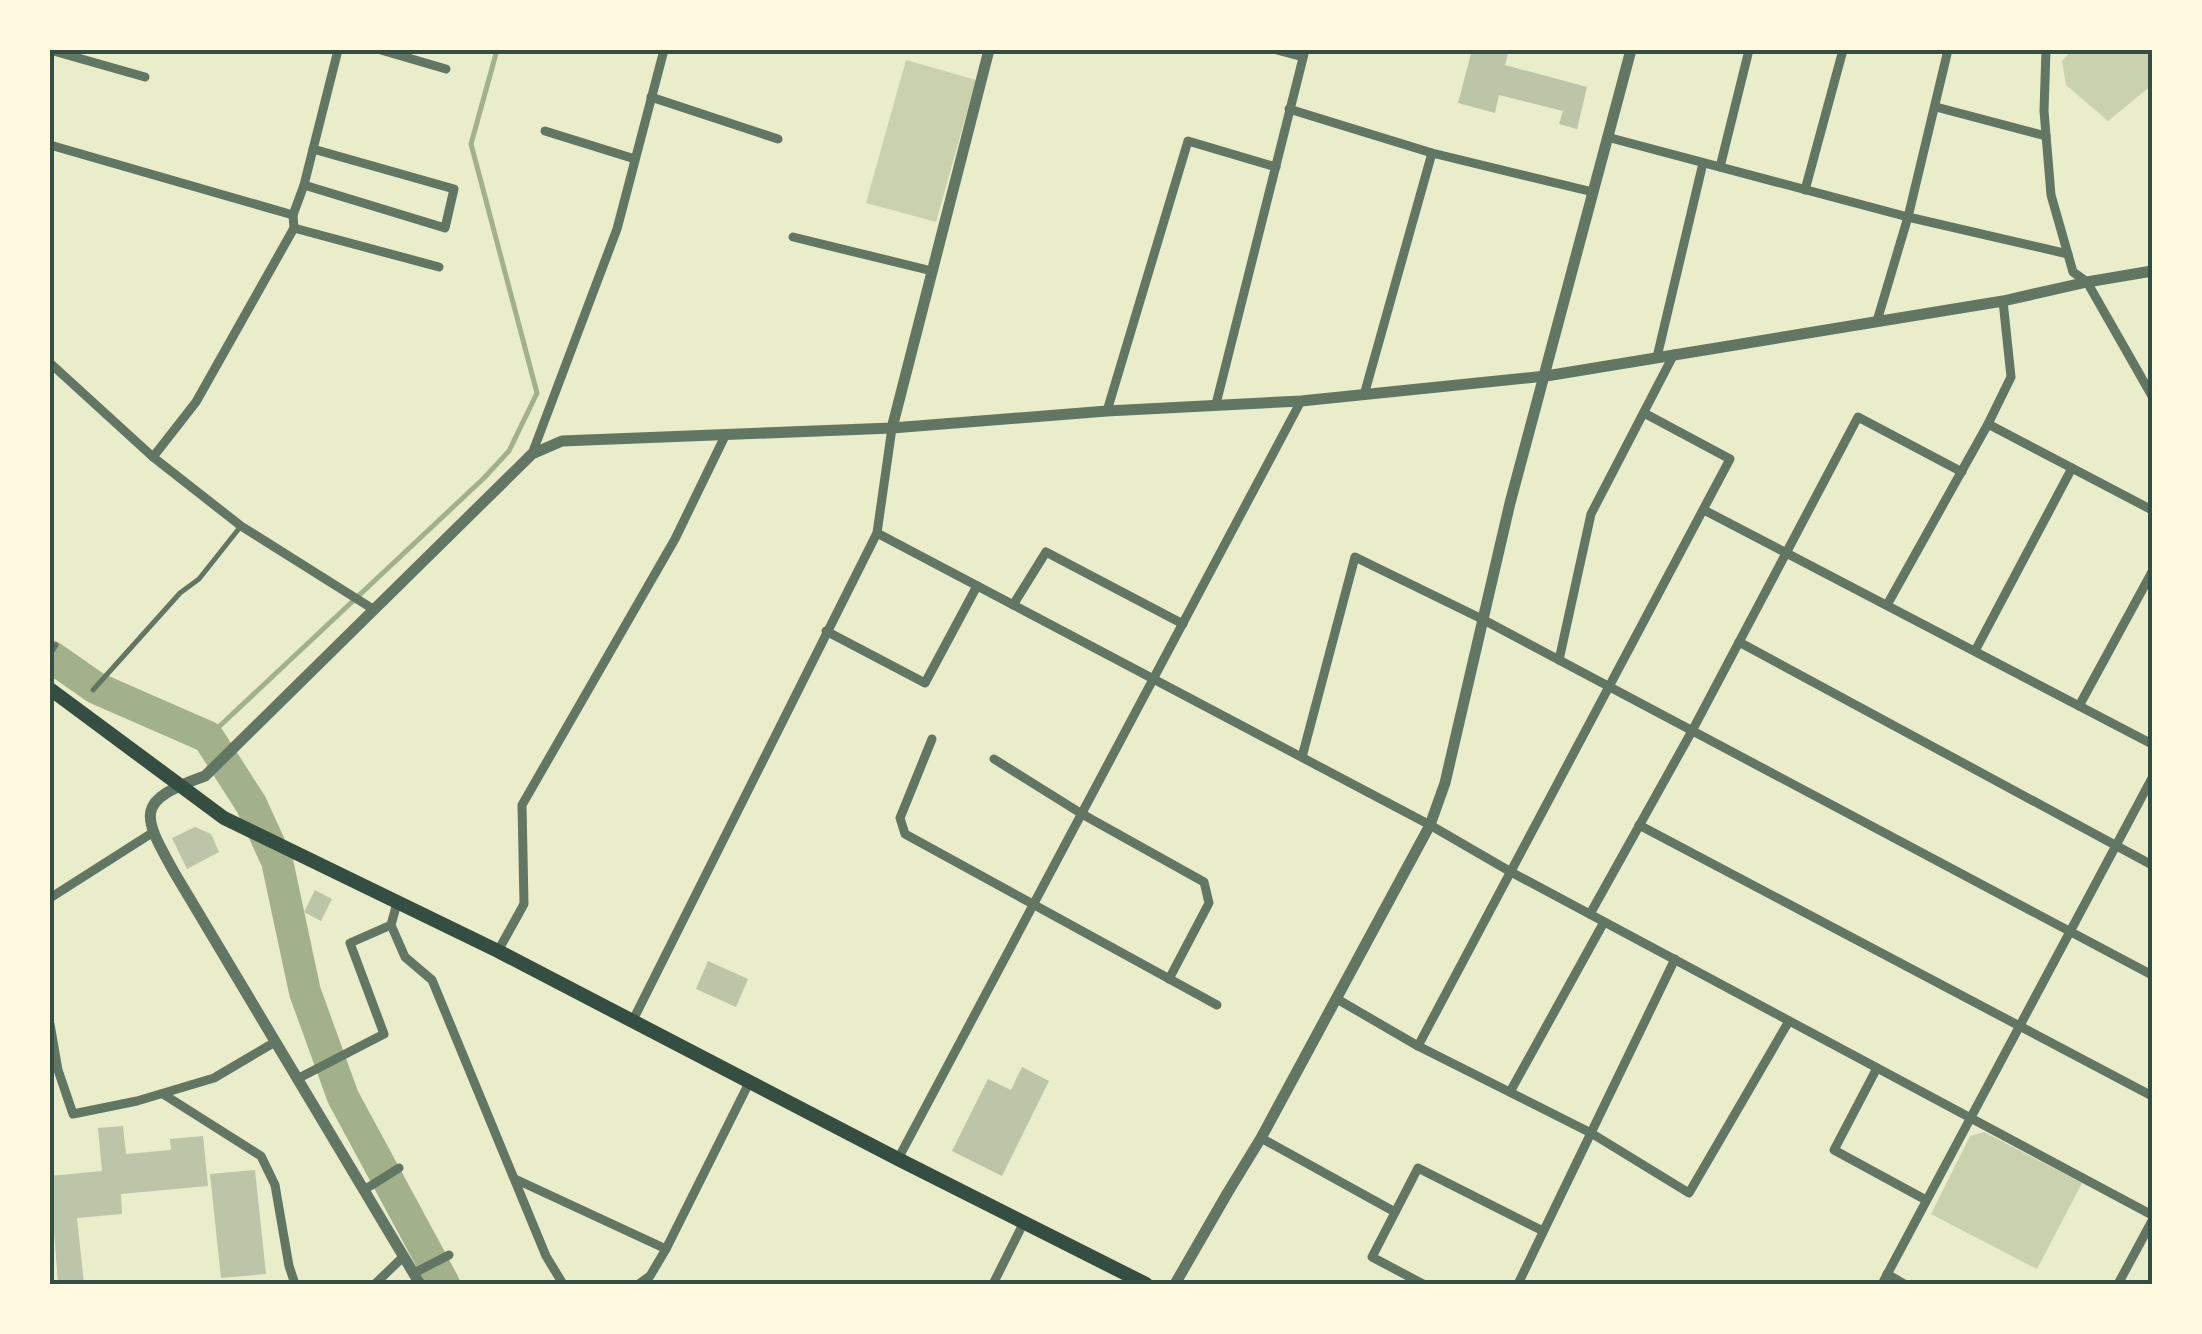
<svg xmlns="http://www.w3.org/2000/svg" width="2202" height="1334" font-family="Lato,sans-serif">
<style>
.green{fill:#cad2ad}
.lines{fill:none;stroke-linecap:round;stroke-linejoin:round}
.stream{stroke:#a3b18a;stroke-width:5}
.river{stroke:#a3b18a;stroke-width:32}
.building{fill:#bcc5a7}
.service{stroke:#617663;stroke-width:5}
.minor{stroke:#617663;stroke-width:9}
.tertiary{stroke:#617663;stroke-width:11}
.primary{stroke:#344e41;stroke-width:14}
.neatline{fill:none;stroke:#344e41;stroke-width:4}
</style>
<rect width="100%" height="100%" fill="#e9edc9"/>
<g class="green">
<path d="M 2072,50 L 2152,50 L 2152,85 L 2108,121 L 2066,85 L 2062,61 Z"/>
<path d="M 906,60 L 976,80 L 936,222 L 866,203 Z"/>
<path d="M 1984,1132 L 2082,1183 L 2037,1269 L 1931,1214 L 1970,1136 Z"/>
</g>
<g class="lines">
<path class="stream" d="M 208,737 L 484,478 L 509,451 L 537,393 L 471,144 L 497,50"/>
<path class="river" d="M 50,656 L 96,688 L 208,737 L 251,804 L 277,861 L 305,992 L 343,1097 L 444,1284"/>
</g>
<g class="building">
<path d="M 1472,50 L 1509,50 L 1505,65 L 1587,87 L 1577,129 L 1559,124 L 1563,111 L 1499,95 L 1495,113 L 1458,103 Z"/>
<path d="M 195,827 L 211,834 L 219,852 L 187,869 L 172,838 Z"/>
<path d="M 315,890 L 332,899 L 321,921 L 304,912 Z"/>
<path d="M 708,961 L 748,979 L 736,1007 L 696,989 Z"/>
<path d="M 1022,1067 L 1049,1081 L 1002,1176 L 952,1151 L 988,1079 L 1011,1090 Z"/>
<path d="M 123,1126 L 126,1154 L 171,1150 L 170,1139 L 203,1136 L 208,1186 L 121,1194 L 122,1214 L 77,1218 L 84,1284 L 58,1284 L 50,1176 L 102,1171 L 98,1128 Z"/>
<path d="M 255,1170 L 266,1274 L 221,1278 L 210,1174 Z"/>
</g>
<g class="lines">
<g class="service">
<path d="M 50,654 L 56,645"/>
<path d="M 93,690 L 180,593 L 199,579 L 241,526"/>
</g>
<g class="minor">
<path d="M 50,50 L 145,77"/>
<path d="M 381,50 L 446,69"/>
<path d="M 1277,50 L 1303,57"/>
<path d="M 2046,50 L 2044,111 L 2051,195 L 2073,272 L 2087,282 L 2152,396"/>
<path d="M 651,97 L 778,139"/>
<path d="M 1936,107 L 2046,136"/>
<path d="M 1289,109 L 1432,153 L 1593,192"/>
<path d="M 545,131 L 635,159"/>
<path d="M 1607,137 L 1908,217 L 2068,254"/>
<path d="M 50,145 L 293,215"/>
<path d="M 1720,167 L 1749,50"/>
<path d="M 304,185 L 445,228 L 454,189 L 313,149"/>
<path d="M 1805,190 L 1843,50"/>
<path d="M 294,228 L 439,267"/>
<path d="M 793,237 L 932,271"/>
<path d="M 1877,321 L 1908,217 L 1948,50"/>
<path d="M 1657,357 L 1703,163"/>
<path d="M 50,363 L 153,457 L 241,526 L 373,609"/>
<path d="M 1364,395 L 1432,153"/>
<path d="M 1216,404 L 1305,50"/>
<path d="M 1107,411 L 1188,141 L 1276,167"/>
<path d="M 1988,424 L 2152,510"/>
<path d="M 532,454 L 617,229 L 664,50"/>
<path d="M 153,457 L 196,402 L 294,228 L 293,215 L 304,185 L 338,50"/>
<path d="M 1704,510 L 2152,744"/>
<path d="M 877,533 L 1430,825 L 1511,872 L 2152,1215"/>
<path d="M 1013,605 L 1046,552 L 1183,624"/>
<path d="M 1887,605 L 1988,424 L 2011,377 L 2003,301"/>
<path d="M 826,631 L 925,683 L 977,586"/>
<path d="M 1739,642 L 2152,865"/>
<path d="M 1975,651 L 2072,468"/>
<path d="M 1559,660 L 1591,514 L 1674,354"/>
<path d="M 2079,706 L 2152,572"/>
<path d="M 932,739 L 900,818 L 905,834 L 1217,1005"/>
<path d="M 1302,757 L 1355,557 L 1482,619 L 2152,975"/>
<path d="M 994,759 L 1082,814 L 1204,882 L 1209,903 L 1169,979"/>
<path d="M 1639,825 L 2152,1096"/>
<path d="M 50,898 L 152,833"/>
<path d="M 397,903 L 391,925 L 405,957 L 432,980 L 546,1256 L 563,1284"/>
<path d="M 1590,914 L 1692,731 L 1858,417 L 1962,472"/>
<path d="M 498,951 L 524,904 L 522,805 L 675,539 L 725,436"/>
<path d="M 1337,999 L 1418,1046 L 1591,1133 L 1689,1193 L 1789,1021"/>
<path d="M 632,1022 L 877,533 L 892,428"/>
<path d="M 50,1024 L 58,1070 L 73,1114 L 137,1101 L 214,1078 L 275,1042"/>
<path d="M 1418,1046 L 1730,459 L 1644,413"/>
<path d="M 1877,1068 L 1834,1150 L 1926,1200"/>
<path d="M 297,1079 L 384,1034 L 350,943 L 391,925"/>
<path d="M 1510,1092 L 1604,922"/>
<path d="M 163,1094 L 261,1156 L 275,1185 L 289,1266 L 295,1284"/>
<path d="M 1261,1138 L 1395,1212"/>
<path d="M 898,1159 L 1301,401"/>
<path d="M 515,1179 L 666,1249"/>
<path d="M 364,1190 L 399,1168"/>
<path d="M 414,1273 L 449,1255"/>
<path d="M 1887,1274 L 1904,1284"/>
<path d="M 375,1284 L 404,1256"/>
<path d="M 639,1284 L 650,1276 L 666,1249 L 749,1083"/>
<path d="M 993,1284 L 1024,1222"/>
<path d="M 1423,1284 L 1372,1257 L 1418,1168 L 1543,1231"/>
<path d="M 1518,1284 L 1675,959"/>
<path d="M 1882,1284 L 2152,778"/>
<path d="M 2118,1284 L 2152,1221"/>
</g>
<g class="tertiary">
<path d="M 892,428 L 989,50"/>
<path d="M 420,1284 L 174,872 C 141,813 135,801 205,776 L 532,454 L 562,441 L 892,428 L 1107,411 L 1301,401 L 1546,376 L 2003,301 L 2087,282 L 2152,271"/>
<path d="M 1175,1284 L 1228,1192 L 1261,1138 L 1430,825 L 1445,783 L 1510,503 L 1631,50"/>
</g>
<path class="primary" d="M 50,689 L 224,818 L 498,951 L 898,1159 L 1146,1284"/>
</g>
<rect width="2202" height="1334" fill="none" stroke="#fefae0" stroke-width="105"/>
<rect x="52" y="52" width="2098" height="1230" class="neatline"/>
</svg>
